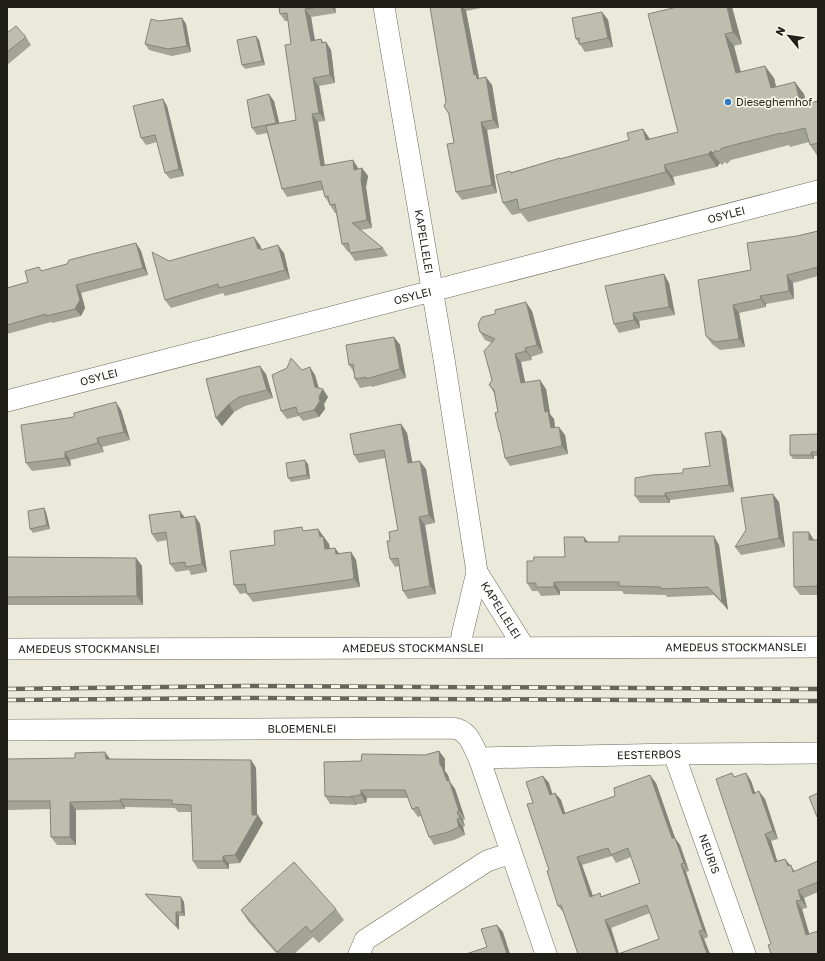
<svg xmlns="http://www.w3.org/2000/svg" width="825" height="961" font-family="'Golos Text',sans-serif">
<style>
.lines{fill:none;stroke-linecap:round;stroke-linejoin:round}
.street-casing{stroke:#6a695c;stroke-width:22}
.street{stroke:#fff;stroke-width:21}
.rail-casing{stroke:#66655c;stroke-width:4.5}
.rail{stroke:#f7f6e7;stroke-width:3;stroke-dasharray:9;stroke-linecap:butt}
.wall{fill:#a3a396;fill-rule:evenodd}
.shaded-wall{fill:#85847a}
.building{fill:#bebdae;stroke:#85847a;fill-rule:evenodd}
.poi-dot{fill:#2d79c9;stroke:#f7f6e7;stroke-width:1.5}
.labels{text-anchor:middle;stroke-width:3.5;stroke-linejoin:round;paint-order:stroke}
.poi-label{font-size:11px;fill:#201f1a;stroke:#f7f6e7;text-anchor:start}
.street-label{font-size:11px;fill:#201f1a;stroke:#f7f6e7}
</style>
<rect width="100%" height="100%" fill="#eae9da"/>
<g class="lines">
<defs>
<g id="street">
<path id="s1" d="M 384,7 L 444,359 L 477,572 L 462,635 L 461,647"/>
<path id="s2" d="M 7,401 L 818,191"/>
<path id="s3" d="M 477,572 L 524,647"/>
<path id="s4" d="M 7,649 L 818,647"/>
<path id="s5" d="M 7,730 L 453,728 C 470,731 472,745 479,758 L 546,954"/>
<path id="s6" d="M 674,754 L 745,954"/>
<path id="s7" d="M 479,758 L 674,754 L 818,753"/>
<path d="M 359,954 L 365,940 L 487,861 L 511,853"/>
</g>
</defs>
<use href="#street" class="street-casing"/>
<use href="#street" class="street"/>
<defs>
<g id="rail">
<path d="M 7,689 L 246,686 L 818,689"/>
<path d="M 7,700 L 246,698 L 818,701"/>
</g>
</defs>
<use href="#rail" class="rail-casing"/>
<use href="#rail" class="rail"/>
</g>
<g class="wall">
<path d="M 279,7 L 335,7 L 336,13 L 311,17 L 315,40 L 324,43 L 326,42 L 331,50 L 335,83 L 319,86 L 325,121 L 318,122 L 325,165 L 353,160 L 358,169 L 362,168 L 368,176 L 366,187 L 372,228 L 361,230 L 383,248 L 388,256 L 355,261 L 350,253 L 349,251 L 348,252 L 342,244 L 336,213 L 335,213 L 325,197 L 323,190 L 287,197 L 282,189 L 267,133 L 257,135 L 252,128 L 274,101 L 279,123 L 296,120 L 291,44 L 288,21 L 285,21 L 280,14 Z"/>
<path d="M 430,7 L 486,7 L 466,11 L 479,78 L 492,85 L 499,128 L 487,130 L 497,193 L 462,200 L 456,192 L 454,143 L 446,102 Z"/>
<path d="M 732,7 L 742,44 L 734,46 L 741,72 L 774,78 L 776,87 L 804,94 L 806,104 L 818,101 L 818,157 L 810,145 L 809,142 L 790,147 L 789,145 L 731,160 L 727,164 L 725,162 L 722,165 L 720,163 L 717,167 L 673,177 L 675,185 L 528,222 L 521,213 L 512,215 L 503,203 L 511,172 L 629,140 L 643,129 L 650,139 L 678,132 Z"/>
<path d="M 602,12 L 608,20 L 613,47 L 585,52 L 576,39 Z"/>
<path d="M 182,18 L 186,24 L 191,52 L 172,56 L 149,50 L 145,44 L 159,21 Z"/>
<path d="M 7,33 L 26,37 L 31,45 L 7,65 Z"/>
<path d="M 259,40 L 265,65 L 245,69 L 242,65 Z"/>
<path d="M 163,99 L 167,106 L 184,176 L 170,179 L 165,173 L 157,142 L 146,145 L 141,138 Z"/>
<path d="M 818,231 L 818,276 L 793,283 L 794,299 L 766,304 L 766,307 L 739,313 L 745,347 L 720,350 L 712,344 L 706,336 L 751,270 L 797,236 Z"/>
<path d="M 136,243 L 141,251 L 148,275 L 81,293 L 85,308 L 81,316 L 52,323 L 51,322 L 7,334 L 7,288 L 28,282 L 41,271 L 67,264 Z"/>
<path d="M 260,245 L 261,250 L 284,253 L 290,279 L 225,296 L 223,293 L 171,308 L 165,300 L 169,261 Z"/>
<path d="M 664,274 L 669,283 L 675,315 L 639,321 L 640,328 L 619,333 L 614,324 Z"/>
<path d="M 532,311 L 543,353 L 531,357 L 532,360 L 521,362 L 525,383 L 546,389 L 550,414 L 554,419 L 555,428 L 565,435 L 568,454 L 510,466 L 505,458 L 501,434 L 499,431 L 498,412 L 494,393 L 489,385 L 492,380 L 492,343 L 485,340 L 480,332 Z"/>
<path d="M 394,337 L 400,345 L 406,378 L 372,387 L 371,386 L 360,388 L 355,379 L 353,371 L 349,365 Z"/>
<path d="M 302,370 L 315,375 L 319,388 L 328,397 L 324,404 L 325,409 L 319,417 L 303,421 L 299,416 L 287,419 L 281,411 Z"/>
<path d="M 266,374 L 273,398 L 245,406 L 234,412 L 222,426 L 216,418 L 206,379 Z"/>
<path d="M 121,410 L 130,440 L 102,447 L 104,452 L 70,460 L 71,466 L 32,471 L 26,463 Z"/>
<path d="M 401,424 L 407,433 L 412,462 L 426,469 L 435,523 L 425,525 L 436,594 L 408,599 L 403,591 L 399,566 L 395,567 L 390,559 L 390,541 L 398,530 L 385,458 L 359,463 L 354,455 Z"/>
<path d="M 818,434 L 818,456 L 814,456 L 814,459 L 793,459 L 790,455 Z"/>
<path d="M 726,438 L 734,492 L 670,500 L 670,503 L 640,503 L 635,496 L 683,473 L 710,466 Z"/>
<path d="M 308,464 L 310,479 L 291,482 L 288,478 Z"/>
<path d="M 779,502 L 785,547 L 741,555 L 735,547 L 746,530 Z"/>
<path d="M 44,508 L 46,512 L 50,529 L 33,533 L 30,529 Z"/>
<path d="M 195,516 L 200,524 L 207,572 L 191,575 L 189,570 L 176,572 L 170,564 L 167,540 L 157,542 L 152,534 L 185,517 Z"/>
<path d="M 318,529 L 329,544 L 330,549 L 335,548 L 339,554 L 351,552 L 356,560 L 360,587 L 253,602 L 247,594 L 246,593 L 240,594 L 234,585 L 275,545 L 305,531 Z"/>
<path d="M 584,537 L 588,542 L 719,545 L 728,610 L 714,595 L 667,597 L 666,595 L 624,594 L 622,591 L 560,591 L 560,595 L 541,596 L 538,591 L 532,591 L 527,583 L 565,557 Z"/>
<path d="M 814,540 L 818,540 L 818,595 L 800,595 L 794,587 Z"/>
<path d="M 7,557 L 136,558 L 142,566 L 143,605 L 7,605 Z"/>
<path d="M 439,751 L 445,759 L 445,771 L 448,775 L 450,782 L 455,789 L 465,819 L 463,820 L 465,826 L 463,827 L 465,835 L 454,840 L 434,845 L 429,837 L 421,816 L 418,817 L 412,809 L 408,798 L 367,798 L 366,803 L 362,803 L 363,804 L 357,804 L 357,805 L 330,804 L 325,796 L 361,761 L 425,755 Z"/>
<path d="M 7,759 L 251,760 L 256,768 L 257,815 L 263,823 L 240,863 L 229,864 L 229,869 L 198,869 L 193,861 L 191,812 L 178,812 L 175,808 L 125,807 L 125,809 L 76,810 L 76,845 L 57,845 L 51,837 L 50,809 L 7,810 Z"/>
<path d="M 746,773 L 751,781 L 755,793 L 765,799 L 778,839 L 771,841 L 777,861 L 785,859 L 795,871 L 818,861 L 818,892 L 804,898 L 807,908 L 802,909 L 809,934 L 818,954 L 735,777 Z"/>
<path d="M 543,776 L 549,783 L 552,794 L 555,793 L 561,800 L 565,813 L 656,783 L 675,838 L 680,845 L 689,871 L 686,872 L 708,937 L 704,939 L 710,954 L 578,954 L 564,913 L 558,906 L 533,803 ZM 612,856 L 616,863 L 631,857 L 640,883 L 602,896 L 593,896 L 582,865 ZM 650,913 L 659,939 L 619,954 L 611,928 Z"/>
<path d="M 145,894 L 181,897 L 184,902 L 185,916 L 179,916 L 179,930 L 148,898 Z"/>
<path d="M 336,909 L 344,920 L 319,943 L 313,937 L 294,954 L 277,954 L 248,921 L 241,910 Z"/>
</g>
<g class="shaded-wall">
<path d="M 332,7 L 335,7 L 336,13 Z"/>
<path d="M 461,7 L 463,7 L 466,11 L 479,78 L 482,82 L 483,87 L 474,75 Z"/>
<path d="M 727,7 L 732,7 L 742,44 L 733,32 Z"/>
<path d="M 305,9 L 311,17 L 316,49 L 311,41 Z"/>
<path d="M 602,12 L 608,20 L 613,47 L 608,38 Z"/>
<path d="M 182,18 L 186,24 L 191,52 L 187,46 Z"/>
<path d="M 725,34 L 734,46 L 744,86 L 736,73 Z"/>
<path d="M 256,36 L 259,40 L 265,65 L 262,61 Z"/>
<path d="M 321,39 L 326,46 L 326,42 L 331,50 L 335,83 L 330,75 Z"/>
<path d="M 765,66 L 774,78 L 779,100 L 771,88 Z"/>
<path d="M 486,77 L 492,85 L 499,128 L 493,120 Z"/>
<path d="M 313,78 L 319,86 L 325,121 L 319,113 Z"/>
<path d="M 795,82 L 804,94 L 810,118 L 801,105 Z"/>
<path d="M 269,94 L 274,101 L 281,130 L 276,123 Z"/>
<path d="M 163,99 L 167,106 L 184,176 L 179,169 Z"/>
<path d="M 312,114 L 318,122 L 326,174 L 321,166 Z"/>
<path d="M 481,122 L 487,130 L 497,193 L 492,185 Z"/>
<path d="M 643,129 L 651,141 L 646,140 Z"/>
<path d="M 711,151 L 720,163 L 717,167 L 708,154 Z"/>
<path d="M 353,160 L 358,168 L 360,177 L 354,170 Z"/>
<path d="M 664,165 L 673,177 L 675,185 L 666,172 Z"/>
<path d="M 362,168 L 368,176 L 366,187 L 372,228 L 367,220 L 361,180 Z"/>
<path d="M 254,237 L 260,245 L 262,250 L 258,249 Z"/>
<path d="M 136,243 L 141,251 L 148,275 L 143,268 Z"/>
<path d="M 278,245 L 284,253 L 290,279 L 285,270 Z"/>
<path d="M 664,274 L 669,283 L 675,315 L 669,307 Z"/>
<path d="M 787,275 L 793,283 L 794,299 L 789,291 Z"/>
<path d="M 76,285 L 81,293 L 85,308 L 81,316 L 75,309 Z"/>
<path d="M 760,296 L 766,304 L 766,307 L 761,299 Z"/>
<path d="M 526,302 L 532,311 L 543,353 L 537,345 Z"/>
<path d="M 733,305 L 739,313 L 745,347 L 739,339 Z"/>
<path d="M 633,313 L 639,321 L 640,328 L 634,320 Z"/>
<path d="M 394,337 L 400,345 L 406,378 L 400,369 Z"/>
<path d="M 525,348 L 531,357 L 532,360 L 526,351 Z"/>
<path d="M 515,354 L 521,362 L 527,391 L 521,383 Z"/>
<path d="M 260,366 L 266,374 L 273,398 L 267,390 Z"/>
<path d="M 310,367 L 315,375 L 320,394 L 323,389 L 328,397 L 324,404 L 325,409 L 319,417 L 314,410 L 315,387 Z"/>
<path d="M 540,380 L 546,389 L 550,414 L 554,419 L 556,436 L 551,428 L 545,412 Z"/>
<path d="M 116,402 L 121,410 L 130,440 L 124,432 Z"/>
<path d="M 229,404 L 234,412 L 222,426 L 216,418 Z"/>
<path d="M 401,424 L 407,433 L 414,471 L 408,463 Z"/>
<path d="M 559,427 L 565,435 L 568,454 L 562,446 Z"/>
<path d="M 721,431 L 726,438 L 734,492 L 729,485 Z"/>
<path d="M 97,438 L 102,447 L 104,452 L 98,443 Z"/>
<path d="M 65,452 L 70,460 L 71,466 L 65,458 Z"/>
<path d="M 811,452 L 814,456 L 814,459 L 811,455 Z"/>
<path d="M 305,460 L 308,464 L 310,479 L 307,475 Z"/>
<path d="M 420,461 L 426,469 L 435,523 L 429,515 Z"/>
<path d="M 665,493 L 670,500 L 670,503 L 665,496 Z"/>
<path d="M 773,494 L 779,502 L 785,547 L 779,538 Z"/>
<path d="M 44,508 L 46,512 L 50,529 L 47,525 Z"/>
<path d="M 180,511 L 186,519 L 181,518 Z"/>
<path d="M 195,516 L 200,524 L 207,572 L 202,564 Z"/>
<path d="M 419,517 L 425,525 L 436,594 L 430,586 Z"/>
<path d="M 318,529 L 329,544 L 331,557 L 325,549 L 320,537 Z"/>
<path d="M 809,532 L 814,540 L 814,549 L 809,540 Z"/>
<path d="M 714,536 L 719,545 L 728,610 L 722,602 Z"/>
<path d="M 584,537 L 590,545 L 585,542 Z"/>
<path d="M 335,548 L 341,556 L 336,554 Z"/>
<path d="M 351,552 L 356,560 L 360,587 L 354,579 Z"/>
<path d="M 136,558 L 142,566 L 143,605 L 137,596 Z"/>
<path d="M 554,582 L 560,591 L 560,595 L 554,587 Z"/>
<path d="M 439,751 L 445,759 L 445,771 L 448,775 L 450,782 L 455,789 L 465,819 L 459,811 L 440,765 Z"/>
<path d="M 105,752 L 111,760 L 106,759 Z"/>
<path d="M 251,760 L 256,768 L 257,816 L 258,815 L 263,823 L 240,863 L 235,855 L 252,815 Z"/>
<path d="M 746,773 L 751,781 L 758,801 L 753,794 Z"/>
<path d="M 650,775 L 656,783 L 675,838 L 680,845 L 689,871 L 684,863 L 672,838 Z"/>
<path d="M 543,776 L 549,783 L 555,802 L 550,795 Z"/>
<path d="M 361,790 L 367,798 L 366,803 L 361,795 Z"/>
<path d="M 759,791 L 765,799 L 778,839 L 773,831 Z"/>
<path d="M 555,793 L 561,800 L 568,822 L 563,814 Z"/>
<path d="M 351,796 L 357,804 L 357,805 L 351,797 Z"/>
<path d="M 120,799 L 125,807 L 125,809 L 120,801 Z"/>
<path d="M 70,802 L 76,810 L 76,845 L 70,837 Z"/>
<path d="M 457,812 L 463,820 L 465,826 L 460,818 Z"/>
<path d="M 457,819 L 463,827 L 465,835 L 459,827 Z"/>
<path d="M 765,834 L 771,841 L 780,870 L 775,862 Z"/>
<path d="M 223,856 L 229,864 L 229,869 L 223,861 Z"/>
<path d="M 577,857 L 582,865 L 596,905 L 590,897 Z"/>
<path d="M 785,859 L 791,867 L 788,866 Z"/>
<path d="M 681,864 L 686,872 L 708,937 L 703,930 Z"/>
<path d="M 798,890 L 804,898 L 807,908 L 801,900 Z"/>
<path d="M 181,897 L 184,902 L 185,916 L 182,912 Z"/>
<path d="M 796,901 L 802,909 L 812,943 L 806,935 Z"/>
<path d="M 176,912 L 179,916 L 179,930 L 176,926 Z"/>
<path d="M 605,920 L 611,928 L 619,954 L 617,954 Z"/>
<path d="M 497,925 L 503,932 L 510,954 L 507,954 Z"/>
<path d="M 699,931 L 704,939 L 710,954 L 707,954 Z"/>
</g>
<g class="building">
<path d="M 279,7 L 318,7 L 305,9 L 311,41 L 321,39 L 322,43 L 326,42 L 330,75 L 313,78 L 319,113 L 312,114 L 321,166 L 353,160 L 354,170 L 362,168 L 361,180 L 367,220 L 352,223 L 383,248 L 350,253 L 348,243 L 342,244 L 335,204 L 330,205 L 328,196 L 325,197 L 321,181 L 282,189 L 266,126 L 296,120 L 285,45 L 291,44 L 287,13 L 280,14 Z"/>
<path d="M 430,7 L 461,7 L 474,75 L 476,74 L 477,79 L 486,77 L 493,120 L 481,122 L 492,185 L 456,192 L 447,144 L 454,143 L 449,114 L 444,106 L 446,102 Z"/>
<path d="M 677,7 L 727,7 L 733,32 L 725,34 L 736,73 L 765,66 L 771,88 L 795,82 L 801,105 L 818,101 L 818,143 L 810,145 L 805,128 L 781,134 L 781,133 L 722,148 L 718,152 L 716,150 L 713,153 L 711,151 L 708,154 L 664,165 L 666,172 L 519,210 L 517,199 L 503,203 L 496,175 L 510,171 L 511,173 L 560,158 L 560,159 L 629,140 L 627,133 L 643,129 L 646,140 L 678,132 L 648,14 Z"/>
<path d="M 602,12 L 608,38 L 579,44 L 579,38 L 576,39 L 572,18 Z"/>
<path d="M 182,18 L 187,46 L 168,49 L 145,44 L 151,19 L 159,21 Z"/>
<path d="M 16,26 L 26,37 L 7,52 L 7,33 Z"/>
<path d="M 256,36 L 262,61 L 242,65 L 237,40 Z"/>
<path d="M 269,94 L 276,123 L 252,128 L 247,100 Z"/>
<path d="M 163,99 L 179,169 L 165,173 L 155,135 L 141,138 L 133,106 Z"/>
<path d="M 818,231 L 818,267 L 787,275 L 789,291 L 760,296 L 761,299 L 733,305 L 739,339 L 715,342 L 706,336 L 698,280 L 751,270 L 747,243 L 797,236 Z"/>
<path d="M 254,237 L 258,249 L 260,248 L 261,250 L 278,245 L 285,270 L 219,288 L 218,284 L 165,300 L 152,252 L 169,261 Z"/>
<path d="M 136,243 L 143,268 L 76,285 L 80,300 L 75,309 L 46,316 L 46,314 L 7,325 L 7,288 L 28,282 L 25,271 L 39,267 L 41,271 L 67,264 L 69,260 Z"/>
<path d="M 664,274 L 669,307 L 633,313 L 634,320 L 614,324 L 605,286 Z"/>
<path d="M 526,302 L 537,345 L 525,348 L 526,351 L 515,354 L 521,383 L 540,380 L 545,412 L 548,411 L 551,428 L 559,427 L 562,446 L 505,458 L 500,432 L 499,431 L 495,413 L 498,412 L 494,390 L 489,385 L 492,380 L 484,351 L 495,339 L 480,332 L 478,324 L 482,317 L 495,314 L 495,310 Z"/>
<path d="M 394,337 L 400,369 L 366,379 L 366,377 L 355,379 L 353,364 L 349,365 L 346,345 Z"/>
<path d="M 291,358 L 302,370 L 310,367 L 315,387 L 323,389 L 319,397 L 320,401 L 314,410 L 298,414 L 296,407 L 281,411 L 272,375 L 287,368 Z"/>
<path d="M 260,366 L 267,390 L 239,397 L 229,404 L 216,418 L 206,379 Z"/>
<path d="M 116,402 L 124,432 L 97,438 L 98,443 L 65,452 L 65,458 L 26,463 L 21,425 L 74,417 L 74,413 Z"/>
<path d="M 401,424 L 408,463 L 420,461 L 429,515 L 419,517 L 430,586 L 403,591 L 398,558 L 390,559 L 387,541 L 390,541 L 389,532 L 398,530 L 384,450 L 354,455 L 350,434 Z"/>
<path d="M 721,431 L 729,485 L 665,493 L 665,496 L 635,496 L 635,478 L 652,475 L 683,473 L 683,469 L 710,466 L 705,433 Z"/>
<path d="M 818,434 L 818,452 L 811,452 L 811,455 L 790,455 L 790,435 Z"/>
<path d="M 305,460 L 307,475 L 288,478 L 286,463 Z"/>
<path d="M 773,494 L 779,538 L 735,547 L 746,530 L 741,498 Z"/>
<path d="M 44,508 L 47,525 L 30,529 L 28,511 Z"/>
<path d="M 180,511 L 181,518 L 195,516 L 202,564 L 186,567 L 185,562 L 170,564 L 166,532 L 152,534 L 149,515 Z"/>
<path d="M 302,527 L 303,531 L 318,529 L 320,537 L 323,536 L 325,549 L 335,548 L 336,554 L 351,552 L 354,579 L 247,594 L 245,584 L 234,585 L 230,551 L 275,545 L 274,531 Z"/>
<path d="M 793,532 L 809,532 L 809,540 L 818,540 L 818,586 L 794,587 Z"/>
<path d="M 619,536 L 714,536 L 722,602 L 708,587 L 661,589 L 661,587 L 619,586 L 619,582 L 554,582 L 554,587 L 536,587 L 536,583 L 527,583 L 527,561 L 533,561 L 534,557 L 565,557 L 564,537 L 584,537 L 585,542 L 619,542 Z"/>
<path d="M 7,557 L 136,558 L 137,596 L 7,597 Z"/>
<path d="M 439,751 L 440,765 L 442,767 L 447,781 L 449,780 L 459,811 L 457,812 L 460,818 L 457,819 L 459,827 L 448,832 L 429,837 L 418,807 L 412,809 L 405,790 L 361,790 L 361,795 L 357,795 L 357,796 L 351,796 L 351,797 L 325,796 L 324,762 L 361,761 L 362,754 L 425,755 Z"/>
<path d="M 105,752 L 106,759 L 251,760 L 252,815 L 258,815 L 235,855 L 223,856 L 223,861 L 193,861 L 191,805 L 172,804 L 172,800 L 120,799 L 120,801 L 70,802 L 70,837 L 51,837 L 50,801 L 7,801 L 7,759 L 75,758 L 75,753 Z"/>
<path d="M 732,773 L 734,777 L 746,773 L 753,794 L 759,791 L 773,831 L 765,834 L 775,862 L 785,859 L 788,866 L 791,865 L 793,872 L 818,861 L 818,882 L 798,890 L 801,900 L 796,901 L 806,935 L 818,931 L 818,954 L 771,954 L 768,945 L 771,944 L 716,779 Z"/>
<path d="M 650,775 L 672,838 L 675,838 L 684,863 L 681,864 L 703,930 L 699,931 L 707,954 L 618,954 L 659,939 L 647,905 L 605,920 L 617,954 L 578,954 L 561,905 L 558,906 L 547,871 L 549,870 L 527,804 L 533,803 L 526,782 L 543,776 L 550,795 L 555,793 L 563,814 L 615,796 L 614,788 ZM 608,848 L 611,855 L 628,848 L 640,883 L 601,897 L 600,893 L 590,897 L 577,857 Z"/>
<path d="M 818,793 L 818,817 L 817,817 L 809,797 Z"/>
<path d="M 294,862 L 336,909 L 311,932 L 306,926 L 277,952 L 241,910 Z"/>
<path d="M 145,894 L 181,897 L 182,912 L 176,912 L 176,926 Z"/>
<path d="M 497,925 L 507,954 L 466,954 L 487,947 L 481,929 Z"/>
</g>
<circle class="poi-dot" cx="728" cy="102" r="4"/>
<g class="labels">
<g class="poi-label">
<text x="736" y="106">Dieseghemhof</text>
</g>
<g class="street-label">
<text dy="4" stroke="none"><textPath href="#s2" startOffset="743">OSYLEI</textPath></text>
<text dy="4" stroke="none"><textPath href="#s1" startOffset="238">KAPELLELEI</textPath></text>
<text dy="4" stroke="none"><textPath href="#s2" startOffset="419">OSYLEI</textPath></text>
<text dy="4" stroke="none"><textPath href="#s2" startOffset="95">OSYLEI</textPath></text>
<text dy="4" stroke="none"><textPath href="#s3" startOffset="45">KAPELLELEI</textPath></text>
<text dy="4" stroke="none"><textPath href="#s4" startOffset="406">AMEDEUS STOCKMANSLEI</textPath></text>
<text dy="4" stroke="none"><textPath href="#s4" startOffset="729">AMEDEUS STOCKMANSLEI</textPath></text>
<text dy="4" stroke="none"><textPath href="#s4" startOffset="82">AMEDEUS STOCKMANSLEI</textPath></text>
<text dy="4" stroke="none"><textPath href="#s5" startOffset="295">BLOEMENLEI</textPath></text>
<text dy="4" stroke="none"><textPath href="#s7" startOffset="170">EESTERBOS</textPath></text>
<text dy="4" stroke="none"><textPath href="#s6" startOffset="106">NEURIS</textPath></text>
</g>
</g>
<rect width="825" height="961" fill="none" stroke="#201f1a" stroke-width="16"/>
<g transform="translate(789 36) rotate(299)" stroke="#f7f6e7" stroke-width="3" paint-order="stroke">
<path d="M0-3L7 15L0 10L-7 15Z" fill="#201f1a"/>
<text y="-6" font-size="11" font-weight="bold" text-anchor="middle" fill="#201f1a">N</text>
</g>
</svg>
